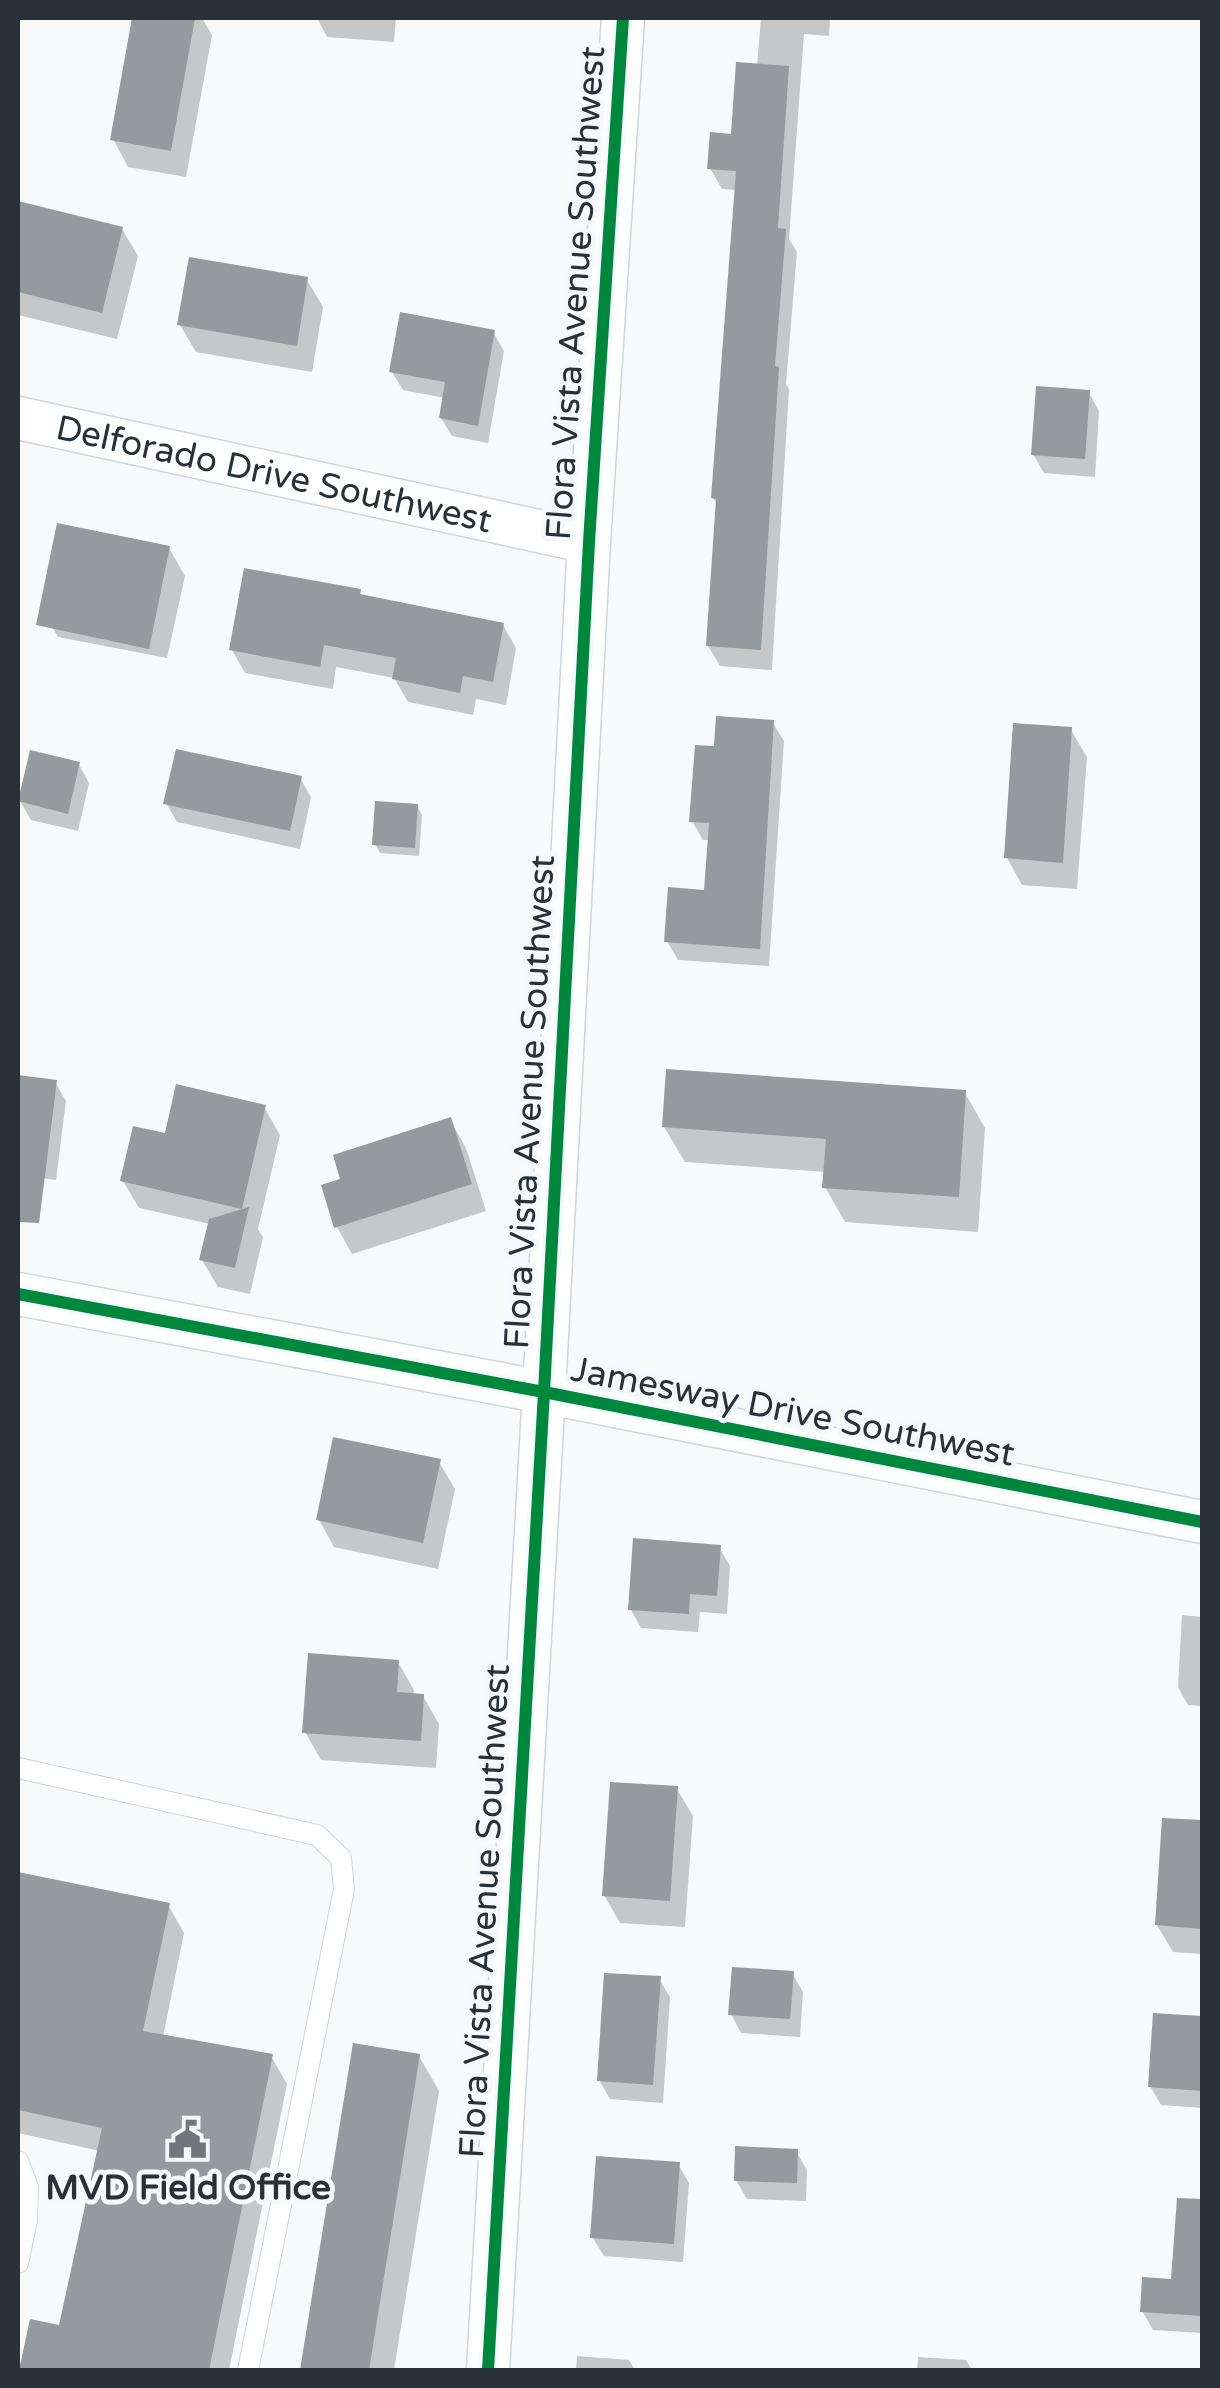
<svg xmlns="http://www.w3.org/2000/svg" width="1220" height="2388" font-family="'Varela Round',sans-serif">
<style>
.shadow{fill:#0003}
.building{fill:#949a9e}
.lines{fill:none;stroke-linecap:round;stroke-linejoin:round}
.lane-casing{stroke:#d0d5da;stroke-width:22}
.street-casing{stroke:#d0d5da;stroke-width:45}
.lane{stroke:#fefefe;stroke-width:20}
.street{stroke:#fefefe;stroke-width:42}
.cycleway-casing{stroke:#f5f9fd;stroke-width:19}
.cycleway{stroke:#00873e;stroke-width:12}
.labels{text-anchor:middle;stroke-width:10;stroke-linejoin:round;paint-order:stroke}
.street-label{font-size:35px;fill:#293038;stroke:#f5f9fd}
.poi-label{font-size:35px;font-weight:bold;fill:#293038;stroke:#f5f9fd}
</style>
<rect width="100%" height="100%" fill="#f7f9fb"/>
<g class="shadow">
<path d="M 135,18 L 202,18 L 212,35 L 186,177 L 128,167 L 113,139 Z"/>
<path d="M 317,18 L 396,18 L 394,42 L 327,37 Z"/>
<path d="M 761,18 L 830,18 L 829,36 L 804,34 L 789,239 L 797,252 L 786,384 L 789,389 L 772,670 L 720,666 L 708,646 L 718,506 L 713,498 L 737,190 L 722,189 L 710,168 L 734,137 L 757,66 Z"/>
<path d="M 21,205 L 122,229 L 138,256 L 117,339 L 18,315 L 18,221 Z"/>
<path d="M 307,280 L 323,307 L 312,372 L 196,352 L 180,325 Z"/>
<path d="M 493,332 L 504,351 L 488,443 L 452,436 L 441,418 L 445,398 L 403,390 L 392,372 Z"/>
<path d="M 1089,393 L 1099,411 L 1095,477 L 1044,473 L 1033,454 Z"/>
<path d="M 169,548 L 185,576 L 167,658 L 58,637 L 42,609 Z"/>
<path d="M 359,591 L 362,597 L 503,625 L 516,648 L 506,705 L 476,699 L 473,715 L 408,702 L 394,678 L 336,667 L 333,689 L 245,673 L 232,650 Z"/>
<path d="M 773,723 L 784,741 L 769,966 L 678,960 L 667,941 L 706,893 L 710,840 L 703,840 L 692,821 L 716,749 Z"/>
<path d="M 1071,730 L 1087,757 L 1077,889 L 1022,885 L 1007,858 Z"/>
<path d="M 79,765 L 89,783 L 78,831 L 31,820 L 20,801 Z"/>
<path d="M 300,778 L 311,797 L 300,849 L 177,822 L 166,803 Z"/>
<path d="M 417,806 L 422,815 L 419,856 L 380,853 L 375,844 Z"/>
<path d="M 18,1077 L 55,1082 L 66,1101 L 56,1180 L 18,1175 Z"/>
<path d="M 965,1093 L 985,1128 L 978,1232 L 845,1222 L 825,1187 L 826,1172 L 685,1162 L 664,1127 Z"/>
<path d="M 264,1107 L 280,1135 L 258,1229 L 263,1237 L 250,1294 L 218,1287 L 202,1260 L 210,1224 L 139,1208 L 123,1181 L 167,1136 Z"/>
<path d="M 450,1120 L 466,1148 L 486,1211 L 352,1254 L 337,1227 L 344,1181 Z"/>
<path d="M 439,1462 L 455,1489 L 438,1569 L 334,1547 L 319,1520 Z"/>
<path d="M 719,1547 L 730,1566 L 727,1614 L 700,1612 L 698,1632 L 641,1628 L 631,1610 Z"/>
<path d="M 1182,1615 L 1202,1617 L 1202,1706 L 1188,1705 L 1178,1687 Z"/>
<path d="M 398,1662 L 414,1690 L 413,1696 L 423,1696 L 439,1724 L 436,1768 L 321,1760 L 305,1732 Z"/>
<path d="M 677,1789 L 693,1816 L 685,1927 L 620,1923 L 604,1895 Z"/>
<path d="M 1165,1820 L 1202,1823 L 1202,1954 L 1173,1952 L 1157,1925 Z"/>
<path d="M 18,1875 L 168,1905 L 184,1933 L 163,2037 L 271,2056 L 287,2084 L 229,2370 L 21,2370 L 32,2322 L 61,2328 L 100,2151 L 18,2133 Z"/>
<path d="M 792,1973 L 803,1992 L 800,2037 L 741,2033 L 731,2014 Z"/>
<path d="M 659,1979 L 670,1997 L 663,2103 L 610,2099 L 599,2080 Z"/>
<path d="M 1155,2015 L 1202,2019 L 1202,2108 L 1161,2105 L 1150,2086 Z"/>
<path d="M 355,2046 L 419,2056 L 439,2091 L 394,2370 L 302,2370 Z"/>
<path d="M 796,2151 L 807,2170 L 806,2201 L 747,2199 L 736,2180 Z"/>
<path d="M 678,2164 L 689,2183 L 683,2262 L 604,2256 L 593,2238 Z"/>
<path d="M 1178,2213 L 1202,2214 L 1202,2333 L 1153,2330 L 1142,2311 L 1173,2281 Z"/>
<path d="M 577,2356 L 629,2360 L 635,2370 L 576,2370 Z"/>
<path d="M 918,2357 L 966,2360 L 972,2370 L 917,2370 Z"/>
</g>
<g class="building">
<path d="M 132,18 L 195,18 L 171,151 L 110,140 Z"/>
<path d="M 736,62 L 789,66 L 778,228 L 786,229 L 775,366 L 779,367 L 761,650 L 706,646 L 716,499 L 711,498 L 736,171 L 707,169 L 710,132 L 731,134 Z"/>
<path d="M 18,201 L 123,227 L 102,313 L 18,292 Z"/>
<path d="M 189,257 L 308,277 L 297,346 L 177,325 Z"/>
<path d="M 400,312 L 495,330 L 478,426 L 439,418 L 445,382 L 389,372 Z"/>
<path d="M 1036,386 L 1090,390 L 1085,459 L 1031,455 Z"/>
<path d="M 57,523 L 170,546 L 149,649 L 36,625 Z"/>
<path d="M 244,568 L 361,589 L 360,594 L 504,623 L 493,682 L 463,676 L 460,693 L 392,679 L 396,658 L 324,645 L 320,667 L 229,650 Z"/>
<path d="M 716,716 L 774,720 L 760,949 L 664,942 L 668,887 L 704,890 L 709,823 L 689,822 L 695,745 L 714,746 Z"/>
<path d="M 1013,723 L 1072,727 L 1063,863 L 1004,858 Z"/>
<path d="M 176,749 L 302,776 L 290,831 L 163,804 Z"/>
<path d="M 30,750 L 80,762 L 68,814 L 18,801 Z"/>
<path d="M 375,801 L 418,804 L 415,848 L 372,845 Z"/>
<path d="M 666,1069 L 966,1090 L 959,1197 L 822,1188 L 826,1139 L 662,1127 Z"/>
<path d="M 18,1075 L 57,1080 L 39,1223 L 18,1222 Z"/>
<path d="M 176,1084 L 266,1105 L 242,1209 L 120,1181 L 133,1126 L 165,1133 Z"/>
<path d="M 451,1117 L 472,1184 L 334,1228 L 321,1185 L 340,1179 L 333,1155 Z"/>
<path d="M 249,1207 L 235,1268 L 199,1260 L 209,1219 Z"/>
<path d="M 333,1437 L 441,1459 L 423,1543 L 316,1520 Z"/>
<path d="M 633,1538 L 721,1545 L 717,1596 L 690,1594 L 689,1614 L 628,1610 Z"/>
<path d="M 308,1653 L 399,1660 L 397,1692 L 424,1694 L 421,1741 L 302,1733 Z"/>
<path d="M 610,1782 L 678,1786 L 670,1901 L 602,1896 Z"/>
<path d="M 1162,1818 L 1202,1820 L 1202,1929 L 1155,1925 Z"/>
<path d="M 18,1872 L 170,1903 L 143,2031 L 273,2054 L 209,2370 L 19,2370 L 30,2319 L 59,2325 L 102,2128 L 18,2110 Z"/>
<path d="M 732,1967 L 794,1971 L 790,2019 L 728,2015 Z"/>
<path d="M 604,1973 L 661,1976 L 653,2085 L 597,2081 Z"/>
<path d="M 1153,2013 L 1202,2016 L 1202,2091 L 1148,2087 Z"/>
<path d="M 353,2043 L 420,2054 L 369,2370 L 300,2370 Z"/>
<path d="M 735,2146 L 798,2149 L 797,2183 L 734,2181 Z"/>
<path d="M 596,2156 L 680,2162 L 674,2244 L 590,2238 Z"/>
<path d="M 1177,2198 L 1202,2199 L 1202,2316 L 1140,2312 L 1142,2277 L 1171,2279 Z"/>
</g>
<g class="lines">
<defs>
<g id="lane">
<path d="M 18,1768 L 317,1835 L 341,1858 L 344,1889 L 248,2370"/>
<path d="M 18,2161 L 28,2187 L 27,2220 L 18,2263"/>
</g>
<g id="street">
<path id="s1" d="M 18,418 L 589,542"/>
<path d="M 18,1294 L 544,1392 L 1202,1522"/>
<path d="M 488,2370 L 544,1392 L 589,542 L 623,18"/>
</g>
</defs>
<use href="#lane" class="lane-casing"/>
<use href="#street" class="street-casing"/>
<use href="#lane" class="lane"/>
<use href="#street" class="street"/>
<defs>
<g id="cycleway">
<path d="M 18,1294 L 544,1392 L 1202,1522"/>
<path d="M 488,2370 L 544,1392 L 589,542 L 623,18"/>
</g>
</defs>
<use href="#cycleway" class="cycleway-casing"/>
<use href="#cycleway" class="cycleway"/>
</g>
<defs>
<symbol id="civic-bare" viewBox="-9 -9 18 18"><path d="M-.6-6.5H3V-4.5H.6V-3L4-1V1h2V6H-6V1h2V-1L-.6-3ZM-1.2 2.5V6h2.4V2.5Z" fill="#71767c" stroke="#f5f9fd" stroke-width="2.5" paint-order="stroke"/></symbol>
</defs>
<g fill-rule="evenodd">
<use href="#civic-bare" x="160" y="2112" width="55" height="55"/>
</g>
<g class="labels">
<g class="street-label">
<text transform="translate(575 293) rotate(-86)" y="12">Flora Vista Avenue Southwest</text>
<text dy="12" stroke="none"><textPath href="#s1" startOffset="262">Delforado Drive Southwest</textPath></text>
<text transform="translate(529 1102) rotate(-87)" y="12">Flora Vista Avenue Southwest</text>
<text transform="translate(793 1411) rotate(11)" y="12">Jamesway Drive Southwest</text>
<text transform="translate(484 1911) rotate(-87)" y="12">Flora Vista Avenue Southwest</text>
</g>
<g class="poi-label">
<text x="188" y="2199">MVD Field Office</text>
</g>
</g>
<rect width="1220" height="2388" fill="none" stroke="#293038" stroke-width="40"/>
</svg>
